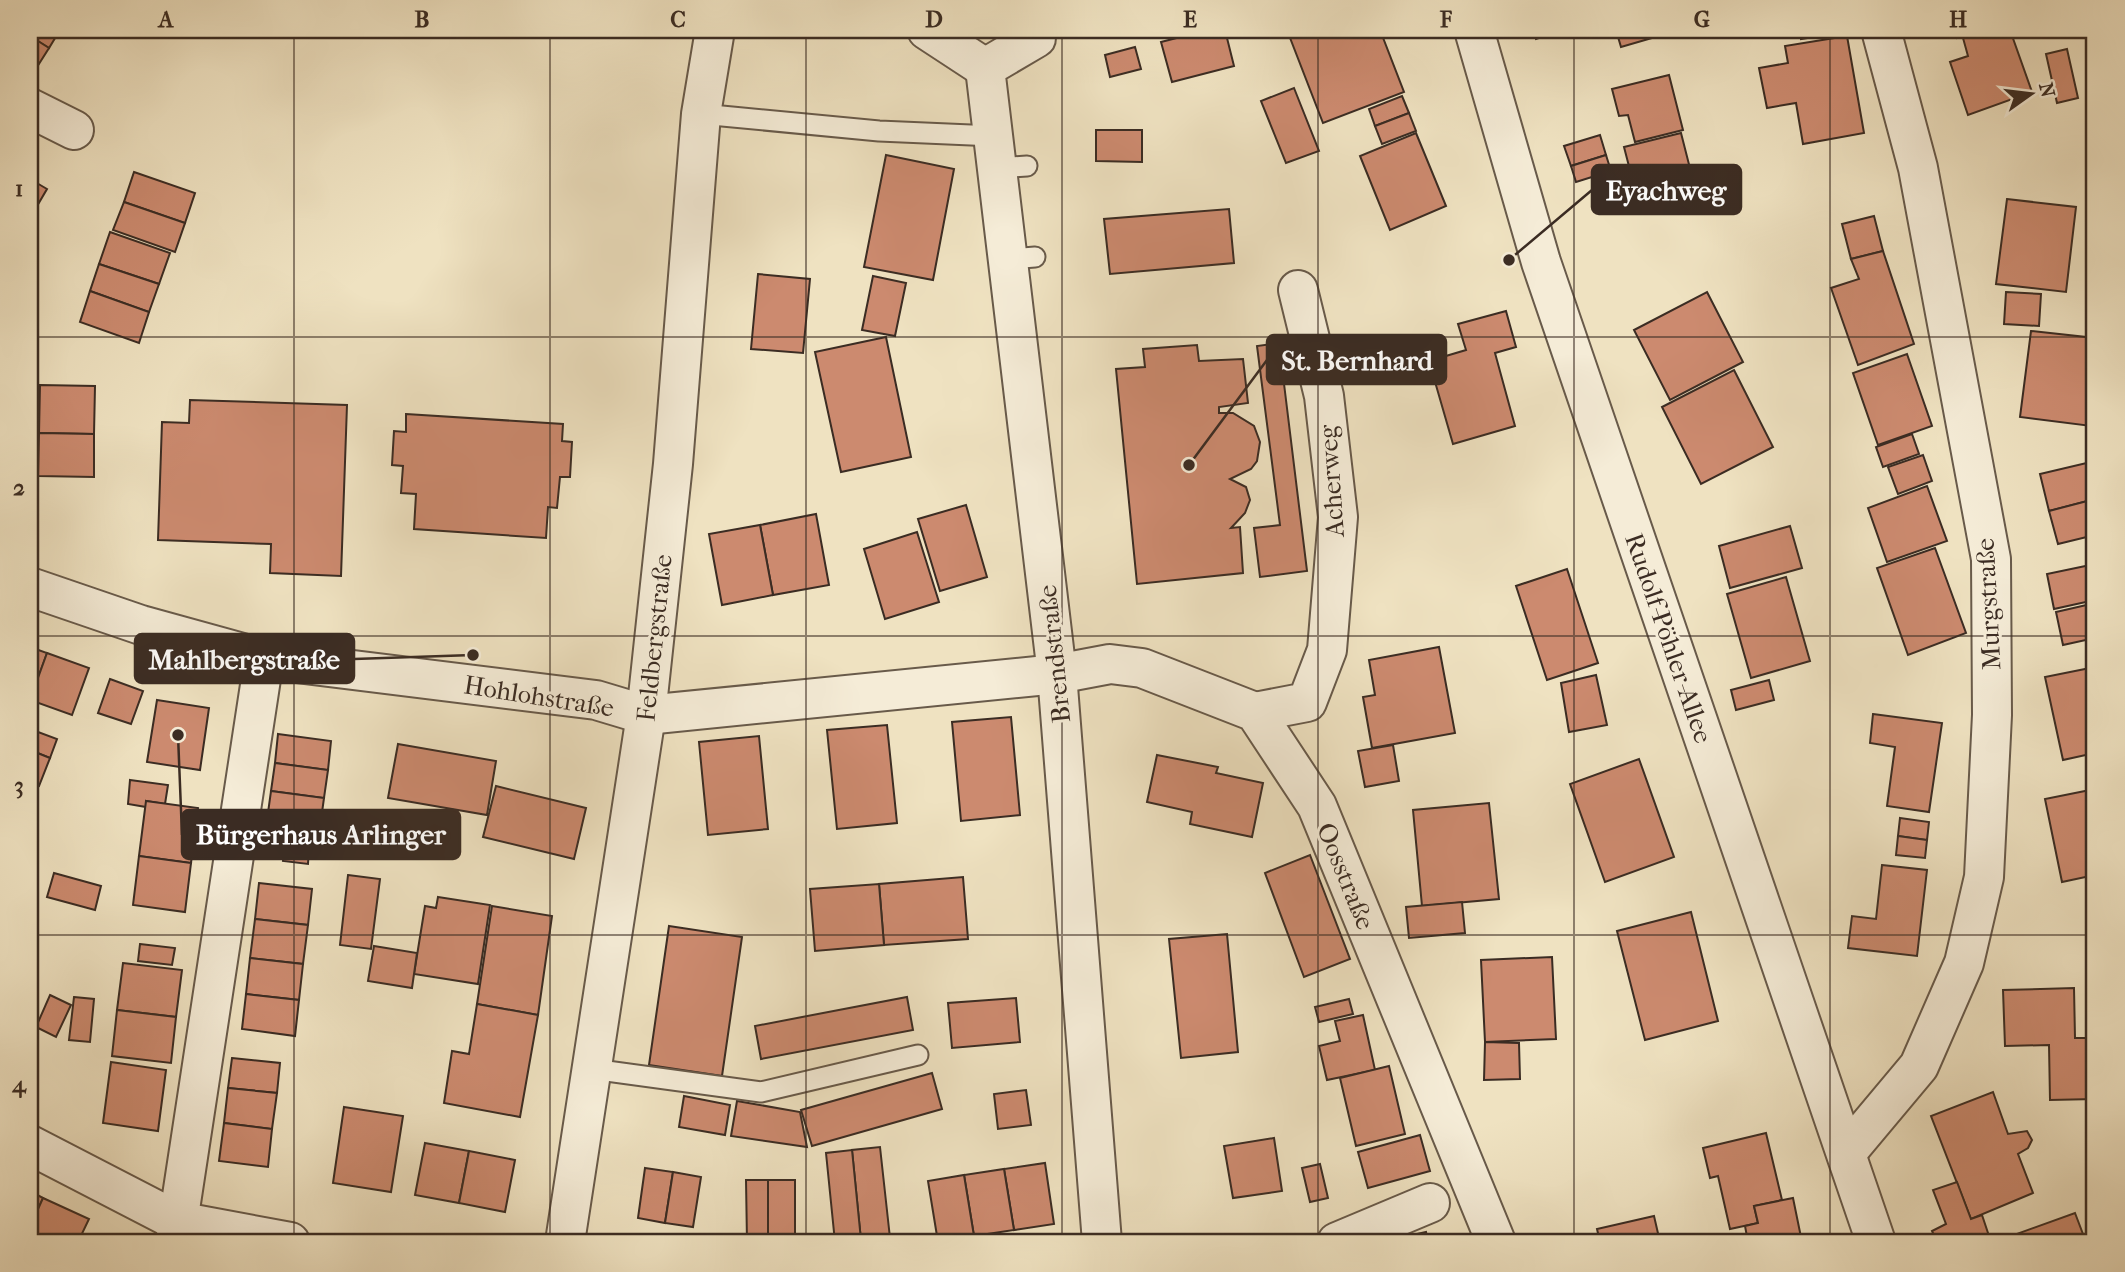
<svg xmlns="http://www.w3.org/2000/svg" width="2125" height="1272" font-family="'IM FELL French Canon',serif">
<style>
.building{fill:#cc8a6f;stroke:#3b2c23;stroke-width:2}
.lines{fill:none;stroke-linecap:round;stroke-linejoin:round}
.service-casing{stroke:#685a4a;stroke-width:23}
.minor-casing{stroke:#685a4a;stroke-width:42}
.service{stroke:#f5ecd7;stroke-width:19}
.minor{stroke:#f5ecd7;stroke-width:38}
.grid{fill:none;stroke:#3b2c23;stroke-width:2;stroke-opacity:0.55}
.labels{text-anchor:middle;stroke-width:6;stroke-linejoin:round;paint-order:stroke}
.street-label{font-size:26px;fill:#3b2c23;stroke:#f5ecd7}
.leader{fill:none;stroke:#3b2c23;stroke-width:2.5}
.callout-dot{fill:#3b2c23;stroke:#f5ecd7;stroke-width:2.5}
.callout{fill:#3b2c23;stroke:#3b2c23;stroke-width:2.5}
.callout-label{font-size:28px;text-anchor:middle;font-weight:bold;fill:#fff}
.neatline{fill:none;stroke:#3b2c23;stroke-width:2.5}
.grid-label{font-size:23px;text-anchor:middle;font-weight:bold;fill:#3b2c23}
</style>
<rect width="100%" height="100%" fill="#efe2c1"/>
<filter id="stains"><feTurbulence type="fractalNoise" baseFrequency=".00286" numOctaves="4"/><feColorMatrix values="0 0 0 0 .2 0 0 0 0 .09 0 0 0 0 .02 0 0 0 .5 -.17"/></filter>
<radialGradient id="worn" r=".72"><stop offset=".6" stop-color="#630" stop-opacity="0"/><stop offset="1" stop-color="#630" stop-opacity=".3"/></radialGradient>
<g class="building">
<path d="M 30,30 L 60,30 L 49,48 L 30,36 Z"/>
<path d="M 1163,30 L 1193,30 L 1165,37 Z"/>
<path d="M 1208,30 L 1225,30 L 1234,66 L 1172,82 L 1161,42 Z"/>
<path d="M 1287,30 L 1380,30 L 1404,92 L 1323,123 Z"/>
<path d="M 1533,30 L 1563,30 L 1536,39 Z"/>
<path d="M 1616,30 L 1668,30 L 1669,33 L 1621,47 Z"/>
<path d="M 1800,30 L 1832,30 L 1833,34 L 1801,39 Z"/>
<path d="M 1954,30 L 1981,30 L 1957,38 Z"/>
<path d="M 1986,30 L 2010,30 L 2032,92 L 1968,115 L 1950,62 L 1968,56 L 1963,38 Z"/>
<path d="M 30,36 L 49,48 L 30,78 Z"/>
<path d="M 1847,36 L 1864,133 L 1803,144 L 1796,103 L 1767,108 L 1759,68 L 1788,63 L 1785,46 Z"/>
<path d="M 1135,47 L 1141,69 L 1110,77 L 1105,55 Z"/>
<path d="M 2067,49 L 2078,98 L 2057,103 L 2046,54 Z"/>
<path d="M 1669,75 L 1683,130 L 1635,142 L 1628,115 L 1619,116 L 1612,89 Z"/>
<path d="M 1294,88 L 1319,151 L 1286,163 L 1261,101 Z"/>
<path d="M 1402,96 L 1409,113 L 1375,126 L 1369,109 Z"/>
<path d="M 1409,113 L 1416,131 L 1382,144 L 1375,126 Z"/>
<path d="M 1096,130 L 1142,130 L 1142,162 L 1096,161 Z"/>
<path d="M 1416,133 L 1446,206 L 1390,230 L 1360,156 Z"/>
<path d="M 1681,133 L 1695,188 L 1647,200 L 1640,172 L 1631,174 L 1624,147 Z"/>
<path d="M 1600,135 L 1606,155 L 1571,166 L 1564,146 Z"/>
<path d="M 886,155 L 954,169 L 933,280 L 864,267 Z"/>
<path d="M 1606,155 L 1611,171 L 1576,182 L 1571,166 Z"/>
<path d="M 134,172 L 195,193 L 185,223 L 124,202 Z"/>
<path d="M 30,179 L 47,189 L 30,218 Z"/>
<path d="M 2007,199 L 2076,207 L 2066,292 L 1996,284 Z"/>
<path d="M 124,202 L 185,223 L 175,252 L 113,230 Z"/>
<path d="M 1229,209 L 1234,263 L 1110,274 L 1104,219 Z"/>
<path d="M 1874,216 L 1883,251 L 1851,259 L 1842,224 Z"/>
<path d="M 110,232 L 170,253 L 159,284 L 99,264 Z"/>
<path d="M 1883,251 L 1914,344 L 1858,365 L 1831,288 L 1859,279 L 1851,259 Z"/>
<path d="M 99,264 L 159,284 L 149,312 L 90,291 Z"/>
<path d="M 758,274 L 810,279 L 803,353 L 751,349 Z"/>
<path d="M 873,276 L 906,283 L 895,336 L 862,330 Z"/>
<path d="M 90,291 L 149,312 L 139,343 L 80,322 Z"/>
<path d="M 1707,292 L 1743,362 L 1670,400 L 1634,330 Z"/>
<path d="M 2006,292 L 2041,294 L 2039,326 L 2004,324 Z"/>
<path d="M 1506,311 L 1516,347 L 1495,353 L 1515,426 L 1453,444 L 1429,361 L 1466,350 L 1458,324 Z"/>
<path d="M 2031,331 L 2095,338 L 2095,386 L 2091,426 L 2020,417 Z"/>
<path d="M 886,337 L 911,457 L 841,472 L 815,352 Z"/>
<path d="M 1279,343 L 1307,571 L 1260,577 L 1254,528 L 1280,525 L 1257,346 Z"/>
<path d="M 1197,345 L 1199,361 L 1243,359 L 1248,403 L 1219,407 L 1219,413 L 1233,413 L 1254,426 L 1260,442 L 1257,461 L 1251,469 L 1230,479 L 1246,487 L 1250,500 L 1245,513 L 1231,528 L 1240,527 L 1243,573 L 1137,584 L 1116,369 L 1145,367 L 1143,349 Z"/>
<path d="M 1907,354 L 1932,426 L 1878,445 L 1853,373 Z"/>
<path d="M 1734,370 L 1773,447 L 1701,484 L 1662,407 Z"/>
<path d="M 40,385 L 95,386 L 94,434 L 39,433 Z"/>
<path d="M 190,400 L 347,405 L 341,576 L 270,573 L 271,544 L 158,540 L 162,422 L 189,423 Z"/>
<path d="M 406,414 L 563,424 L 562,441 L 572,442 L 570,477 L 560,477 L 557,508 L 548,507 L 546,538 L 414,529 L 416,494 L 401,493 L 403,466 L 392,465 L 394,431 L 406,432 Z"/>
<path d="M 39,433 L 94,434 L 94,477 L 38,476 Z"/>
<path d="M 1912,434 L 1919,454 L 1883,467 L 1876,447 Z"/>
<path d="M 1923,455 L 1932,481 L 1898,494 L 1888,467 Z"/>
<path d="M 2095,461 L 2095,499 L 2049,511 L 2040,474 Z"/>
<path d="M 1927,486 L 1947,541 L 1887,562 L 1868,508 Z"/>
<path d="M 2095,499 L 2095,535 L 2058,544 L 2049,511 Z"/>
<path d="M 966,505 L 987,577 L 940,591 L 918,519 Z"/>
<path d="M 816,514 L 829,585 L 773,595 L 760,525 Z"/>
<path d="M 760,525 L 773,595 L 722,605 L 709,534 Z"/>
<path d="M 1790,526 L 1802,568 L 1730,588 L 1719,546 Z"/>
<path d="M 917,532 L 939,602 L 885,619 L 864,549 Z"/>
<path d="M 1935,548 L 1966,633 L 1908,655 L 1877,568 Z"/>
<path d="M 2095,564 L 2095,600 L 2054,609 L 2047,574 Z"/>
<path d="M 1567,569 L 1598,663 L 1547,680 L 1516,586 Z"/>
<path d="M 1786,577 L 1810,661 L 1751,678 L 1727,594 Z"/>
<path d="M 2095,603 L 2095,638 L 2063,645 L 2056,612 Z"/>
<path d="M 30,647 L 47,653 L 30,700 Z"/>
<path d="M 1439,647 L 1455,733 L 1372,748 L 1363,697 L 1375,695 L 1369,660 Z"/>
<path d="M 47,653 L 89,668 L 72,715 L 30,700 Z"/>
<path d="M 2095,667 L 2095,753 L 2063,760 L 2045,677 Z"/>
<path d="M 1596,675 L 1607,725 L 1569,732 L 1561,683 Z"/>
<path d="M 110,679 L 143,691 L 131,724 L 98,713 Z"/>
<path d="M 1769,680 L 1774,700 L 1736,710 L 1731,690 Z"/>
<path d="M 157,700 L 209,708 L 200,770 L 147,762 Z"/>
<path d="M 1873,714 L 1942,723 L 1929,812 L 1887,806 L 1895,747 L 1870,743 Z"/>
<path d="M 1011,717 L 1020,815 L 961,821 L 952,722 Z"/>
<path d="M 887,725 L 897,823 L 837,829 L 827,730 Z"/>
<path d="M 30,729 L 57,739 L 50,758 L 30,750 Z"/>
<path d="M 278,734 L 331,741 L 328,770 L 275,763 Z"/>
<path d="M 759,736 L 768,829 L 708,835 L 699,742 Z"/>
<path d="M 398,744 L 496,761 L 487,815 L 388,798 Z"/>
<path d="M 1393,745 L 1399,781 L 1365,787 L 1358,751 Z"/>
<path d="M 30,750 L 50,758 L 39,786 L 30,783 Z"/>
<path d="M 1157,755 L 1218,767 L 1216,773 L 1263,783 L 1252,837 L 1190,824 L 1192,812 L 1147,802 Z"/>
<path d="M 1639,759 L 1674,857 L 1605,882 L 1570,784 Z"/>
<path d="M 275,763 L 328,770 L 324,798 L 271,791 Z"/>
<path d="M 130,780 L 168,785 L 165,804 L 146,801 L 146,807 L 128,804 Z"/>
<path d="M 496,786 L 586,808 L 574,859 L 483,837 Z"/>
<path d="M 2095,789 L 2095,875 L 2062,882 L 2045,799 Z"/>
<path d="M 271,791 L 324,798 L 320,827 L 267,820 Z"/>
<path d="M 146,801 L 198,808 L 191,863 L 139,856 Z"/>
<path d="M 1489,803 L 1499,899 L 1422,906 L 1413,810 Z"/>
<path d="M 1900,818 L 1929,822 L 1927,840 L 1898,836 Z"/>
<path d="M 1898,836 L 1927,840 L 1925,858 L 1896,855 Z"/>
<path d="M 285,844 L 309,848 L 308,864 L 283,861 Z"/>
<path d="M 1310,855 L 1350,959 L 1304,977 L 1265,873 Z"/>
<path d="M 139,856 L 191,863 L 185,912 L 133,905 Z"/>
<path d="M 1882,865 L 1927,870 L 1917,956 L 1848,948 L 1852,916 L 1876,919 Z"/>
<path d="M 54,873 L 101,886 L 95,910 L 47,897 Z"/>
<path d="M 348,875 L 380,879 L 371,949 L 340,945 Z"/>
<path d="M 963,877 L 968,939 L 884,945 L 879,884 Z"/>
<path d="M 259,883 L 312,889 L 308,925 L 255,919 Z"/>
<path d="M 879,884 L 884,945 L 815,951 L 810,889 Z"/>
<path d="M 438,897 L 490,905 L 478,984 L 414,974 L 425,906 L 436,908 Z"/>
<path d="M 1462,902 L 1465,933 L 1409,938 L 1406,907 Z"/>
<path d="M 492,906 L 552,916 L 538,1015 L 477,1004 Z"/>
<path d="M 1691,912 L 1718,1021 L 1645,1040 L 1617,931 Z"/>
<path d="M 255,919 L 308,925 L 303,964 L 250,958 Z"/>
<path d="M 669,926 L 742,937 L 722,1076 L 649,1065 Z"/>
<path d="M 1227,934 L 1238,1052 L 1181,1058 L 1169,939 Z"/>
<path d="M 140,944 L 175,948 L 172,965 L 138,961 Z"/>
<path d="M 374,946 L 417,953 L 412,988 L 368,981 Z"/>
<path d="M 1552,957 L 1556,1039 L 1485,1042 L 1481,960 Z"/>
<path d="M 250,958 L 303,964 L 299,1000 L 246,994 Z"/>
<path d="M 123,963 L 182,970 L 176,1017 L 117,1010 Z"/>
<path d="M 2074,988 L 2075,1038 L 2095,1038 L 2095,1099 L 2050,1100 L 2049,1045 L 2005,1046 L 2003,990 Z"/>
<path d="M 246,994 L 299,1000 L 295,1036 L 242,1029 Z"/>
<path d="M 50,995 L 71,1005 L 56,1037 L 36,1027 Z"/>
<path d="M 74,997 L 94,999 L 90,1042 L 69,1040 Z"/>
<path d="M 907,997 L 913,1030 L 761,1059 L 755,1026 Z"/>
<path d="M 1016,998 L 1020,1042 L 952,1048 L 948,1003 Z"/>
<path d="M 1349,999 L 1353,1014 L 1319,1022 L 1315,1007 Z"/>
<path d="M 477,1004 L 538,1015 L 520,1117 L 444,1103 L 452,1051 L 469,1054 Z"/>
<path d="M 117,1010 L 176,1017 L 171,1063 L 112,1056 Z"/>
<path d="M 1363,1015 L 1375,1070 L 1327,1080 L 1319,1046 L 1340,1041 L 1335,1021 Z"/>
<path d="M 1485,1042 L 1519,1043 L 1520,1079 L 1484,1080 Z"/>
<path d="M 232,1058 L 280,1063 L 277,1093 L 228,1088 Z"/>
<path d="M 111,1062 L 166,1070 L 158,1131 L 103,1123 Z"/>
<path d="M 1389,1066 L 1405,1134 L 1356,1146 L 1340,1078 Z"/>
<path d="M 932,1073 L 942,1109 L 812,1146 L 801,1110 Z"/>
<path d="M 228,1088 L 277,1093 L 272,1129 L 224,1123 Z"/>
<path d="M 1026,1090 L 1031,1125 L 998,1129 L 994,1094 Z"/>
<path d="M 1993,1092 L 2008,1134 L 2027,1131 L 2032,1140 L 2028,1148 L 2018,1154 L 2033,1193 L 1971,1219 L 1931,1116 Z"/>
<path d="M 684,1096 L 730,1105 L 725,1135 L 679,1127 Z"/>
<path d="M 737,1101 L 800,1112 L 807,1147 L 731,1136 Z"/>
<path d="M 344,1107 L 403,1116 L 391,1192 L 333,1183 Z"/>
<path d="M 224,1123 L 272,1129 L 268,1167 L 219,1161 Z"/>
<path d="M 1766,1133 L 1782,1200 L 1754,1206 L 1758,1223 L 1730,1229 L 1718,1176 L 1710,1178 L 1703,1148 Z"/>
<path d="M 1420,1135 L 1430,1171 L 1368,1188 L 1358,1152 Z"/>
<path d="M 1274,1138 L 1282,1191 L 1233,1198 L 1224,1146 Z"/>
<path d="M 425,1143 L 469,1151 L 459,1203 L 415,1195 Z"/>
<path d="M 880,1147 L 890,1238 L 861,1240 L 852,1150 Z"/>
<path d="M 852,1150 L 861,1240 L 835,1242 L 826,1153 Z"/>
<path d="M 469,1151 L 515,1160 L 505,1212 L 459,1203 Z"/>
<path d="M 1045,1163 L 1054,1224 L 1014,1230 L 1004,1169 Z"/>
<path d="M 1320,1164 L 1328,1198 L 1310,1202 L 1302,1168 Z"/>
<path d="M 645,1168 L 673,1172 L 665,1223 L 638,1218 Z"/>
<path d="M 1004,1169 L 1014,1230 L 974,1236 L 964,1175 Z"/>
<path d="M 673,1172 L 701,1177 L 693,1227 L 665,1223 Z"/>
<path d="M 964,1175 L 974,1236 L 938,1242 L 928,1181 Z"/>
<path d="M 746,1180 L 768,1180 L 768,1242 L 747,1242 Z"/>
<rect x="768" y="1180" width="27" height="62"/>
<path d="M 1957,1182 L 1971,1219 L 1982,1215 L 1991,1242 L 1937,1242 L 1932,1231 L 1946,1224 L 1933,1190 Z"/>
<path d="M 30,1191 L 43,1198 L 30,1227 Z"/>
<path d="M 43,1198 L 89,1219 L 78,1242 L 30,1242 L 30,1227 Z"/>
<path d="M 1793,1198 L 1802,1242 L 1748,1242 L 1745,1226 L 1758,1223 L 1754,1206 Z"/>
<path d="M 2075,1213 L 2086,1242 L 2001,1242 L 2000,1240 Z"/>
<path d="M 1654,1216 L 1660,1242 L 1600,1242 L 1597,1229 Z"/>
<path d="M 1426,1232 L 1428,1242 L 1410,1242 L 1408,1236 Z"/>
</g>
<g class="lines">
<defs>
<g id="service">
<path d="M 701,114 L 879,131 L 994,136"/>
<path d="M 997,168 L 1027,166"/>
<path d="M 1008,259 L 1035,257"/>
<path d="M 592,1069 L 761,1092 L 918,1055"/>
</g>
<g id="minor">
<path d="M 927,30 L 985,68"/>
<path d="M 1036,30 L 1036,38 L 985,68 L 1057,674 L 1102,1242"/>
<path d="M 1474,30 L 1541,262 L 1876,1242"/>
<path d="M 30,108 L 74,130"/>
<path d="M 30,587 L 141,625 L 264,659 L 596,700 L 646,715 L 1057,674 L 1110,664 L 1142,668 L 1255,712 L 1317,806 L 1496,1242"/>
<path d="M 1255,712 L 1307,702 L 1327,650 L 1338,517 L 1324,396 L 1298,290"/>
<path d="M 30,1145 L 177,1221 L 290,1242"/>
<path d="M 1847,1152 L 1919,1066 L 1964,963 L 1984,877 L 1992,715 L 1991,559 L 1918,168 L 1881,30"/>
<path d="M 175,1242 L 264,659"/>
<path d="M 565,1242 L 646,715 L 673,464 L 701,114 L 715,30"/>
<path d="M 1337,1242 L 1430,1203"/>
</g>
</defs>
<use href="#service" class="service-casing"/>
<use href="#minor" class="minor-casing"/>
<use href="#service" class="service"/>
<use href="#minor" class="minor"/>
</g>
<path class="grid" d="M 294,30 L 294,1242M 550,30 L 550,1242M 806,30 L 806,1242M 1062,30 L 1062,1242M 1318,30 L 1318,1242M 1574,30 L 1574,1242M 1830,30 L 1830,1242M 30,337 L 2095,337M 30,636 L 2095,636M 30,935 L 2095,935"/>
<g class="labels">
<g class="street-label">
<text transform="translate(1331 481) rotate(-94)" y="9">Acherweg</text>
<text transform="translate(1988 604) rotate(-93)" y="9">Murgstraße</text>
<text transform="translate(654 638) rotate(-84)" y="9">Feldbergstraße</text>
<text transform="translate(1669 638) rotate(71)" y="9">Rudolf-Pöhler-Allee</text>
<text transform="translate(1054 654) rotate(-96)" y="9">Brendstraße</text>
<text transform="translate(539 696) rotate(9)" y="9">Hohlohstraße</text>
<text transform="translate(1346 876) rotate(68)" y="9">Oosstraße</text>
</g>
</g>
<path class="leader" d="M1509 260L1592 190M1189 465L1267 360M473 655L354 659M178 735L182 835"/>
<g class="callout-dot">
<circle cx="1509" cy="260" r="7"/>
<circle cx="1189" cy="465" r="7"/>
<circle cx="473" cy="655" r="7"/>
<circle cx="178" cy="735" r="7"/>
</g>
<g class="callout">
<rect x="1592" y="165" width="149" height="49" rx="7"/>
<rect x="1267" y="335" width="179" height="49" rx="7"/>
<rect x="135" y="634" width="219" height="49" rx="7"/>
<rect x="182" y="810" width="278" height="49" rx="7"/>
</g>
<g class="callout-label">
<text x="1666" y="200">Eyachweg</text>
<text x="1357" y="370">St. Bernhard</text>
<text x="244" y="669">Mahlbergstraße</text>
<text x="321" y="844">Bürgerhaus Arlinger</text>
</g>
<rect width="2125" height="1272" fill="none" stroke="#efe2c1" stroke-width="77"/>
<g transform="translate(2031 94) rotate(76)" stroke="#f5ecd7" stroke-width="5" paint-order="stroke">
<path d="M0-5L12 26L0 18L-12 26Z" fill="#3b2c23"/>
<text y="-10" font-size="19" font-weight="bold" text-anchor="middle" fill="#3b2c23">N</text>
</g>
<rect x="38" y="38" width="2048" height="1196" class="neatline"/>
<g class="grid-label">
<text x="166" y="27">A</text>
<text x="422" y="27">B</text>
<text x="678" y="27">C</text>
<text x="934" y="27">D</text>
<text x="1190" y="27">E</text>
<text x="1446" y="27">F</text>
<text x="1702" y="27">G</text>
<text x="1958" y="27">H</text>
<text x="19" y="196">1</text>
<text x="19" y="495">2</text>
<text x="19" y="793">3</text>
<text x="19" y="1092">4</text>
</g>
<rect width="100%" height="100%" filter="url(#stains)"/>
<rect width="100%" height="100%" fill="url(#worn)"/>
</svg>
